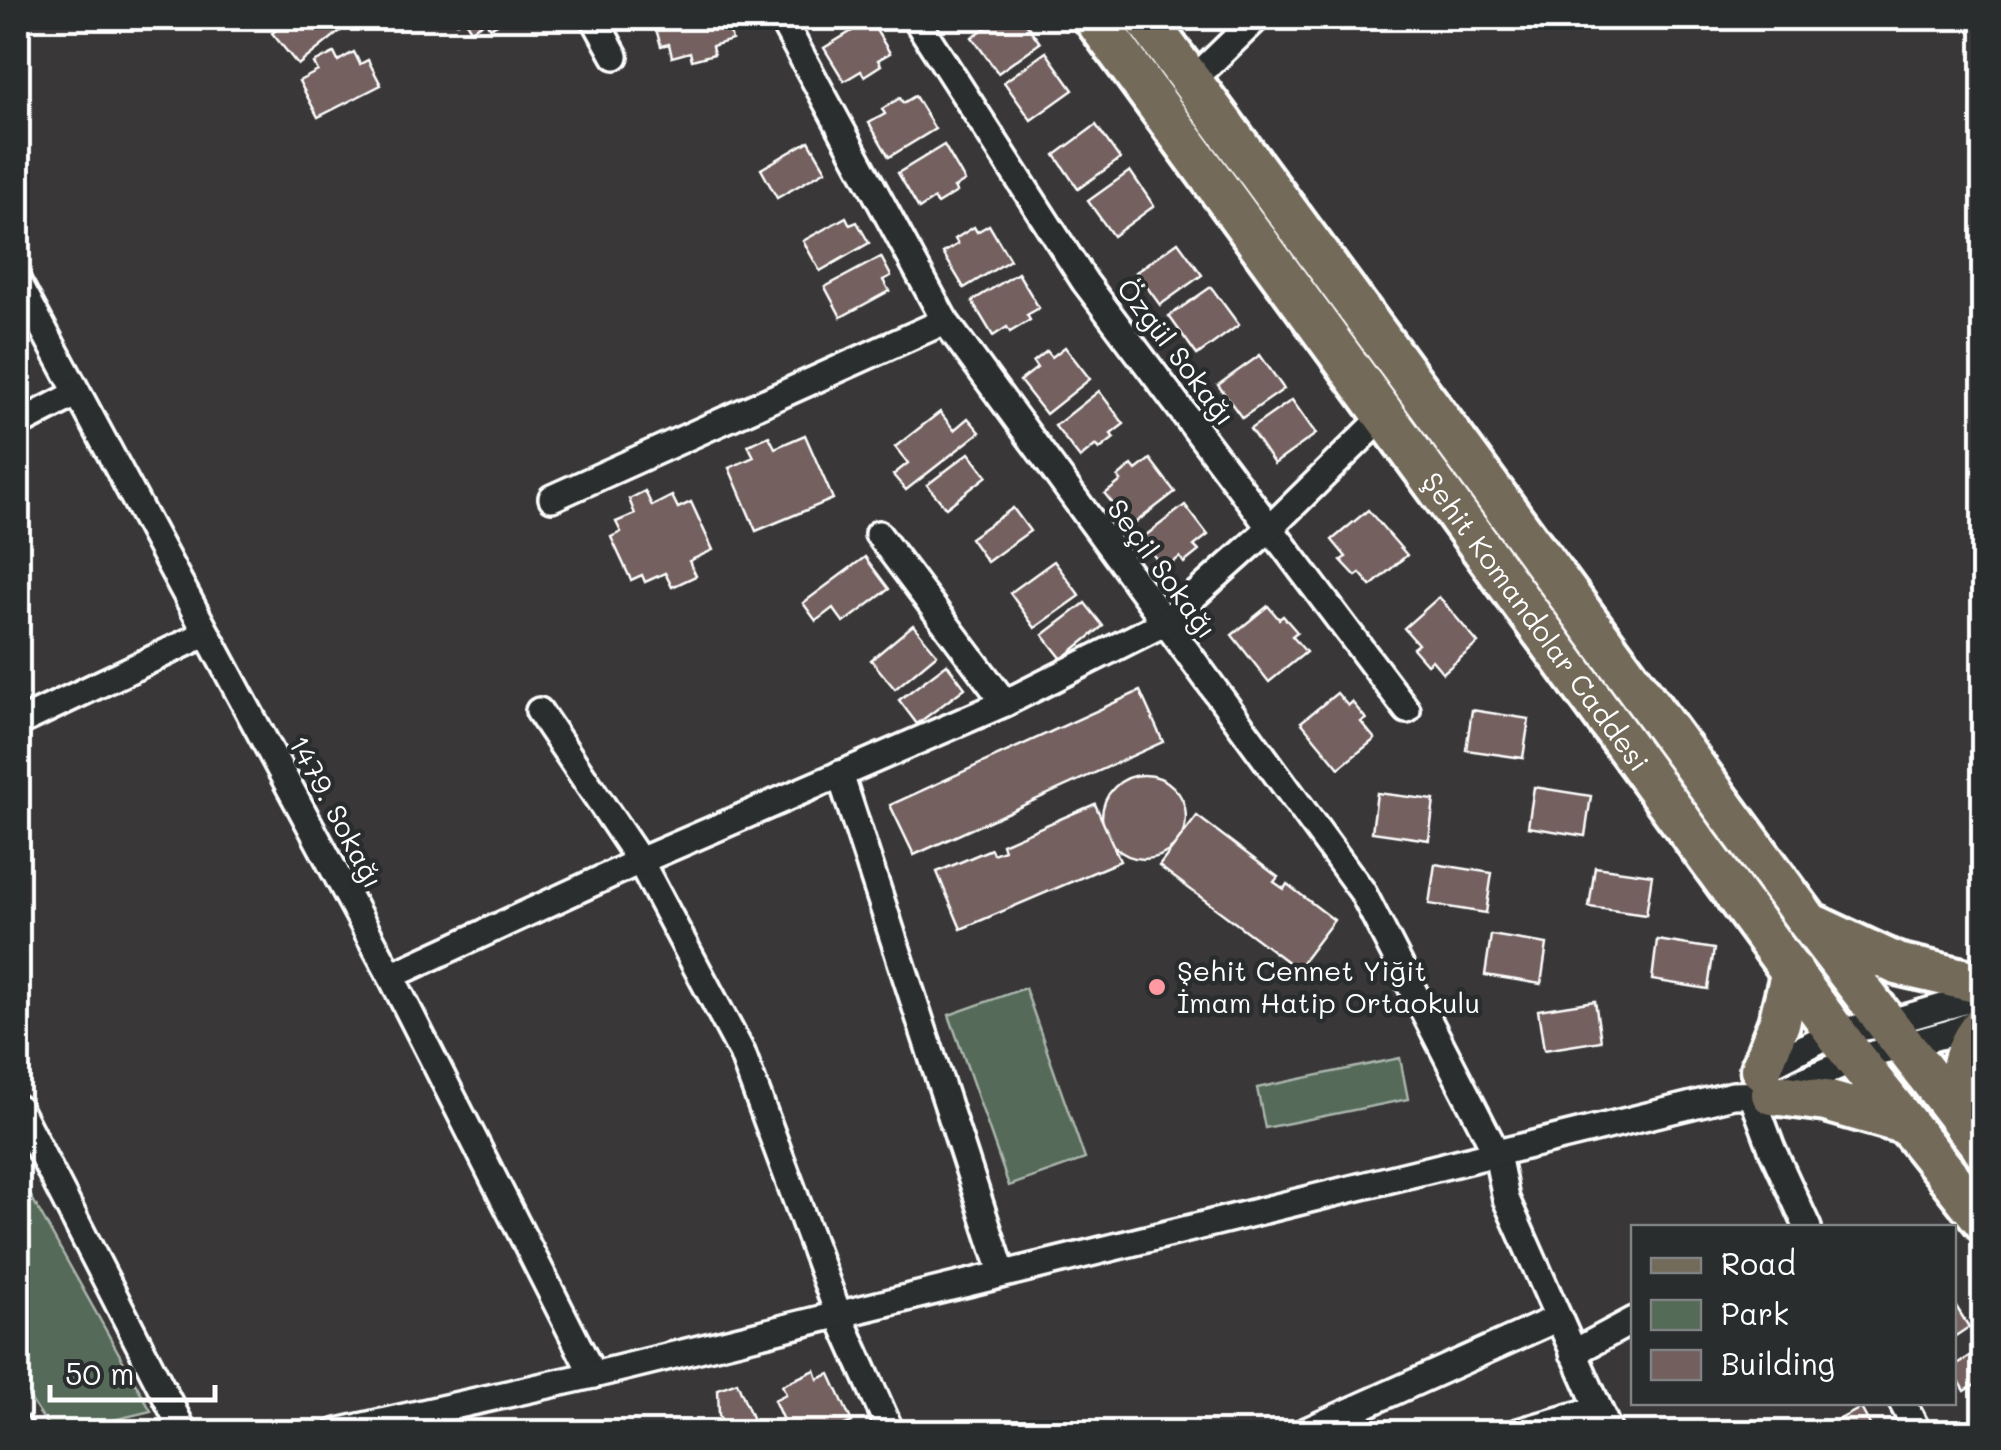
<svg xmlns="http://www.w3.org/2000/svg" width="2001" height="1450" font-family="Mali,sans-serif">
<style>
.green{fill:#546b58;stroke:#aab5ac;stroke-width:2.5}
.building{fill:#73605e;stroke:#fff;stroke-width:2.5}
.lines{fill:none;stroke-linecap:round;stroke-linejoin:round}
.street-casing{stroke:#fff;stroke-width:32}
.primary-casing{stroke:#fff;stroke-width:48}
.street{stroke:#2a2d2e;stroke-width:25}
.primary{stroke:#736b5a;stroke-width:40}
.poi-dot{fill:#ff9aa2;stroke:#2a2d2e;stroke-width:4}
.labels{text-anchor:middle;stroke-width:9;stroke-linejoin:round;paint-order:stroke}
.street-label{font-size:28px;fill:#fff;stroke:#2a2d2e}
.poi-label{font-size:28px;fill:#fff;stroke:#2a2d2e;text-anchor:start}
</style>
<rect width="100%" height="100%" fill="#393738"/>
<filter id="ink" filterUnits="userSpaceOnUse"><feTurbulence type="fractalNoise" baseFrequency=".01" numOctaves="2"/><feDisplacementMap in="SourceGraphic" scale="20" xChannelSelector="R" yChannelSelector="G"/><feConvolveMatrix kernelMatrix="1 2 1 2 8 2 1 2 1" color-interpolation-filters="sRGB"/></filter>
<g filter="url(#ink)">
<g class="green">
<path d="M 1025,988 L 1085,1159 L 1009,1186 L 949,1015 Z"/>
<path d="M 1400,1058 L 1408,1099 L 1265,1128 L 1257,1088 Z"/>
<path d="M 18,1173 L 151,1411 L 64,1432 L 52,1432 L 18,1381 Z"/>
</g>
<g class="building">
<path d="M 286,18 L 350,18 L 353,21 L 298,65 L 272,33 L 289,20 Z"/>
<path d="M 453,18 L 508,18 L 490,28 L 486,21 L 471,30 L 464,18 L 457,23 Z"/>
<path d="M 658,18 L 726,18 L 732,40 L 712,46 L 714,54 L 692,60 L 690,52 L 672,57 L 669,44 L 661,46 L 653,19 Z"/>
<path d="M 1000,18 L 1022,18 L 1040,43 L 998,73 L 972,37 Z"/>
<path d="M 870,20 L 890,53 L 878,60 L 881,65 L 864,76 L 861,71 L 844,81 L 824,48 Z"/>
<path d="M 354,52 L 360,64 L 368,60 L 381,85 L 318,117 L 299,81 L 318,71 L 314,63 L 334,53 L 338,61 Z"/>
<path d="M 1046,52 L 1073,90 L 1031,120 L 1004,82 Z"/>
<path d="M 915,96 L 935,129 L 889,157 L 869,123 L 885,114 L 882,109 L 900,98 L 903,103 Z"/>
<path d="M 1096,125 L 1120,159 L 1078,189 L 1055,155 Z"/>
<path d="M 809,141 L 826,170 L 777,198 L 761,169 Z"/>
<path d="M 944,145 L 965,181 L 954,188 L 957,192 L 937,204 L 934,199 L 919,209 L 898,173 Z"/>
<path d="M 1130,171 L 1154,206 L 1113,236 L 1088,201 Z"/>
<path d="M 846,217 L 850,225 L 857,222 L 869,243 L 820,271 L 803,241 Z"/>
<path d="M 989,225 L 1010,260 L 964,288 L 943,253 L 958,244 L 955,239 L 974,227 L 977,232 Z"/>
<path d="M 1178,242 L 1202,275 L 1160,305 L 1136,272 Z"/>
<path d="M 881,257 L 891,276 L 883,280 L 889,291 L 841,317 L 825,287 Z"/>
<path d="M 1018,273 L 1039,308 L 1027,315 L 1030,320 L 1010,332 L 1007,327 L 993,336 L 972,301 Z"/>
<path d="M 1211,287 L 1239,325 L 1197,355 L 1169,316 Z"/>
<path d="M 1065,347 L 1090,379 L 1046,414 L 1020,381 L 1037,368 L 1033,362 L 1047,351 L 1052,357 Z"/>
<path d="M 1260,355 L 1284,389 L 1242,418 L 1218,385 Z"/>
<path d="M 1099,391 L 1124,424 L 1111,434 L 1114,438 L 1100,449 L 1096,445 L 1080,458 L 1055,426 Z"/>
<path d="M 1292,400 L 1316,434 L 1274,464 L 1250,429 Z"/>
<path d="M 940,412 L 954,430 L 968,418 L 980,432 L 906,490 L 893,475 L 908,463 L 895,447 Z"/>
<path d="M 805,435 L 833,499 L 756,531 L 729,468 L 754,457 L 748,445 L 769,436 L 775,448 Z"/>
<path d="M 969,453 L 987,476 L 946,508 L 927,485 Z"/>
<path d="M 1150,459 L 1175,492 L 1131,526 L 1105,494 L 1121,481 L 1118,477 L 1132,465 L 1136,470 Z"/>
<path d="M 645,491 L 652,506 L 672,496 L 678,508 L 691,502 L 713,550 L 689,561 L 696,576 L 672,587 L 665,573 L 645,582 L 642,575 L 631,580 L 611,537 L 621,532 L 616,522 L 635,514 L 629,499 Z"/>
<path d="M 1185,505 L 1208,535 L 1194,546 L 1199,551 L 1184,563 L 1180,557 L 1164,569 L 1141,539 Z"/>
<path d="M 1013,508 L 1030,531 L 987,562 L 970,538 Z"/>
<path d="M 1368,510 L 1407,555 L 1371,586 L 1360,573 L 1356,576 L 1341,560 L 1346,557 L 1332,540 Z"/>
<path d="M 865,557 L 889,589 L 844,623 L 833,608 L 816,621 L 803,603 Z"/>
<path d="M 1054,561 L 1080,596 L 1035,628 L 1010,593 Z"/>
<path d="M 1439,597 L 1478,643 L 1443,673 L 1432,660 L 1427,664 L 1413,648 L 1418,644 L 1404,628 Z"/>
<path d="M 1085,603 L 1103,626 L 1062,659 L 1043,635 Z"/>
<path d="M 1268,606 L 1279,619 L 1283,616 L 1297,632 L 1292,636 L 1306,652 L 1269,682 L 1232,635 Z"/>
<path d="M 913,625 L 937,654 L 895,689 L 871,660 Z"/>
<path d="M 947,664 L 965,688 L 917,724 L 899,700 Z"/>
<path d="M 1140,691 L 1163,742 L 914,855 L 890,805 Z"/>
<path d="M 1337,693 L 1348,706 L 1352,702 L 1366,719 L 1361,722 L 1375,739 L 1339,768 L 1301,722 Z"/>
<path d="M 1472,710 L 1529,719 L 1523,758 L 1466,750 Z"/>
<circle cx="1144" cy="817" r="42"/>
<path d="M 1534,787 L 1591,796 L 1585,836 L 1528,827 Z"/>
<path d="M 1377,793 L 1434,800 L 1429,840 L 1372,832 Z"/>
<path d="M 1095,804 L 1120,861 L 961,929 L 937,872 L 991,849 L 993,854 L 1004,850 L 1002,844 Z"/>
<path d="M 1197,816 L 1278,877 L 1274,882 L 1284,889 L 1287,884 L 1334,920 L 1297,969 L 1159,866 Z"/>
<path d="M 1435,864 L 1492,873 L 1486,913 L 1429,904 Z"/>
<path d="M 1595,867 L 1652,875 L 1646,915 L 1589,907 Z"/>
<path d="M 1491,935 L 1547,944 L 1541,984 L 1485,975 Z"/>
<path d="M 1657,940 L 1714,949 L 1708,989 L 1652,980 Z"/>
<path d="M 1595,1001 L 1601,1041 L 1544,1050 L 1538,1010 Z"/>
<path d="M 1954,1303 L 1969,1327 L 1954,1337 Z"/>
<path d="M 1984,1348 L 1984,1388 L 1980,1382 L 1965,1391 L 1954,1372 L 1954,1366 Z"/>
<path d="M 815,1370 L 818,1379 L 830,1374 L 852,1422 L 828,1432 L 788,1432 L 774,1400 L 786,1394 L 782,1385 Z"/>
<path d="M 737,1382 L 753,1420 L 726,1431 L 719,1415 L 718,1389 Z"/>
<path d="M 1861,1408 L 1874,1432 L 1815,1432 Z"/>
</g>
<g class="lines">
<defs>
<g id="street">
<path d="M 594,18 L 615,56"/>
<path d="M 781,18 L 945,321 L 1362,891 L 1497,1154 L 1506,1199 L 1609,1432"/>
<path d="M 915,18 L 1085,282 L 1407,710"/>
<path d="M 1192,81 L 1257,18"/>
<path d="M 18,282 L 391,976 L 593,1375"/>
<path d="M 18,424 L 76,394"/>
<path d="M 552,498 L 945,321"/>
<path d="M 878,534 L 1005,703"/>
<path d="M 539,711 L 640,861 L 742,1053 L 838,1313 L 891,1432"/>
<path d="M 18,723 L 205,634"/>
<path d="M 840,774 L 1002,1272"/>
<path d="M 391,976 L 640,861 L 1005,703 L 1164,623 L 1271,527 L 1386,414"/>
<path d="M 1758,1071 L 1835,1032 L 1884,1024 L 1984,995"/>
<path d="M 1752,1095 L 1772,1149 L 1808,1228"/>
<path d="M 18,1108 L 184,1432"/>
<path d="M 1573,1353 L 1634,1320"/>
<path d="M 1902,1402 L 1918,1432"/>
<path d="M 18,1428 L 20,1432"/>
<path d="M 337,1432 L 593,1375 L 1733,1095 L 1772,1094 L 1855,1059 L 1950,1033 L 1984,1020"/>
<path d="M 1304,1432 L 1558,1318"/>
<path d="M 1518,1432 L 1597,1409"/>
</g>
<g id="primary">
<path id="s1" d="M 1094,18 L 1855,1059 L 1984,1221"/>
<path d="M 1145,18 L 1807,920 L 1984,1149"/>
<path d="M 1818,927 L 1897,964 L 1984,984"/>
<path d="M 1761,1069 L 1779,1023 L 1792,971"/>
<path d="M 1772,1094 L 1826,1101 L 1906,1124"/>
<path d="M 1965,1126 C 1956,1089 1958,1053 1984,1024"/>
</g>
</defs>
<use href="#street" class="street-casing"/>
<use href="#primary" class="primary-casing"/>
<use href="#street" class="street"/>
<use href="#primary" class="primary"/>
</g>
</g>
<circle class="poi-dot" cx="1157" cy="987" r="10"/>
<g class="labels">
<g class="street-label">
<text transform="translate(1176 352) rotate(53)" y="10">Özgül Sokağı</text>
<text transform="translate(1162 569) rotate(54)" y="10">Seçil Sokağı</text>
<text dy="10" stroke="none"><textPath href="#s1" startOffset="748">Şehit Komandolar Caddesi</textPath></text>
<text transform="translate(336 812) rotate(62)" y="10">1479. Sokağı</text>
</g>
<g class="poi-label">
<text x="1177" y="981">Şehit Cennet Yiğit<tspan x="1177" dy="32">İmam Hatip Ortaokulu</tspan></text>
</g>
</g>
<rect width="2001" height="1450" fill="none" stroke="#2a2d2e" stroke-width="60"/>
<rect x="30" y="30" width="1941" height="1390" fill="none" stroke="#fff" stroke-width="4" filter="url(#ink)"/>
<rect x="1631" y="1225" width="325" height="180" fill="#2a2d2e" stroke="#7f8182" stroke-width="2.5"/>
<rect x="1651" y="1258" width="50" height="15" fill="#736b5a" stroke="#7f8182" stroke-width="2.5"/>
<text x="1721" y="1275" font-size="30" fill="#ffffff">Road</text>
<rect x="1651" y="1300" width="50" height="30" fill="#546b58" stroke="#7f8182" stroke-width="2.5"/>
<text x="1721" y="1325" font-size="30" fill="#ffffff">Park</text>
<rect x="1651" y="1350" width="50" height="30" fill="#73605e" stroke="#7f8182" stroke-width="2.5"/>
<text x="1721" y="1375" font-size="30" fill="#ffffff">Building</text>
<path d="M50 1385v15h165v-15" fill="none" stroke="#ffffff" stroke-width="5"/>
<text x="65" y="1385" font-size="30" fill="#ffffff" stroke="#2a2d2e" stroke-width="8" paint-order="stroke">50 m</text>
</svg>
